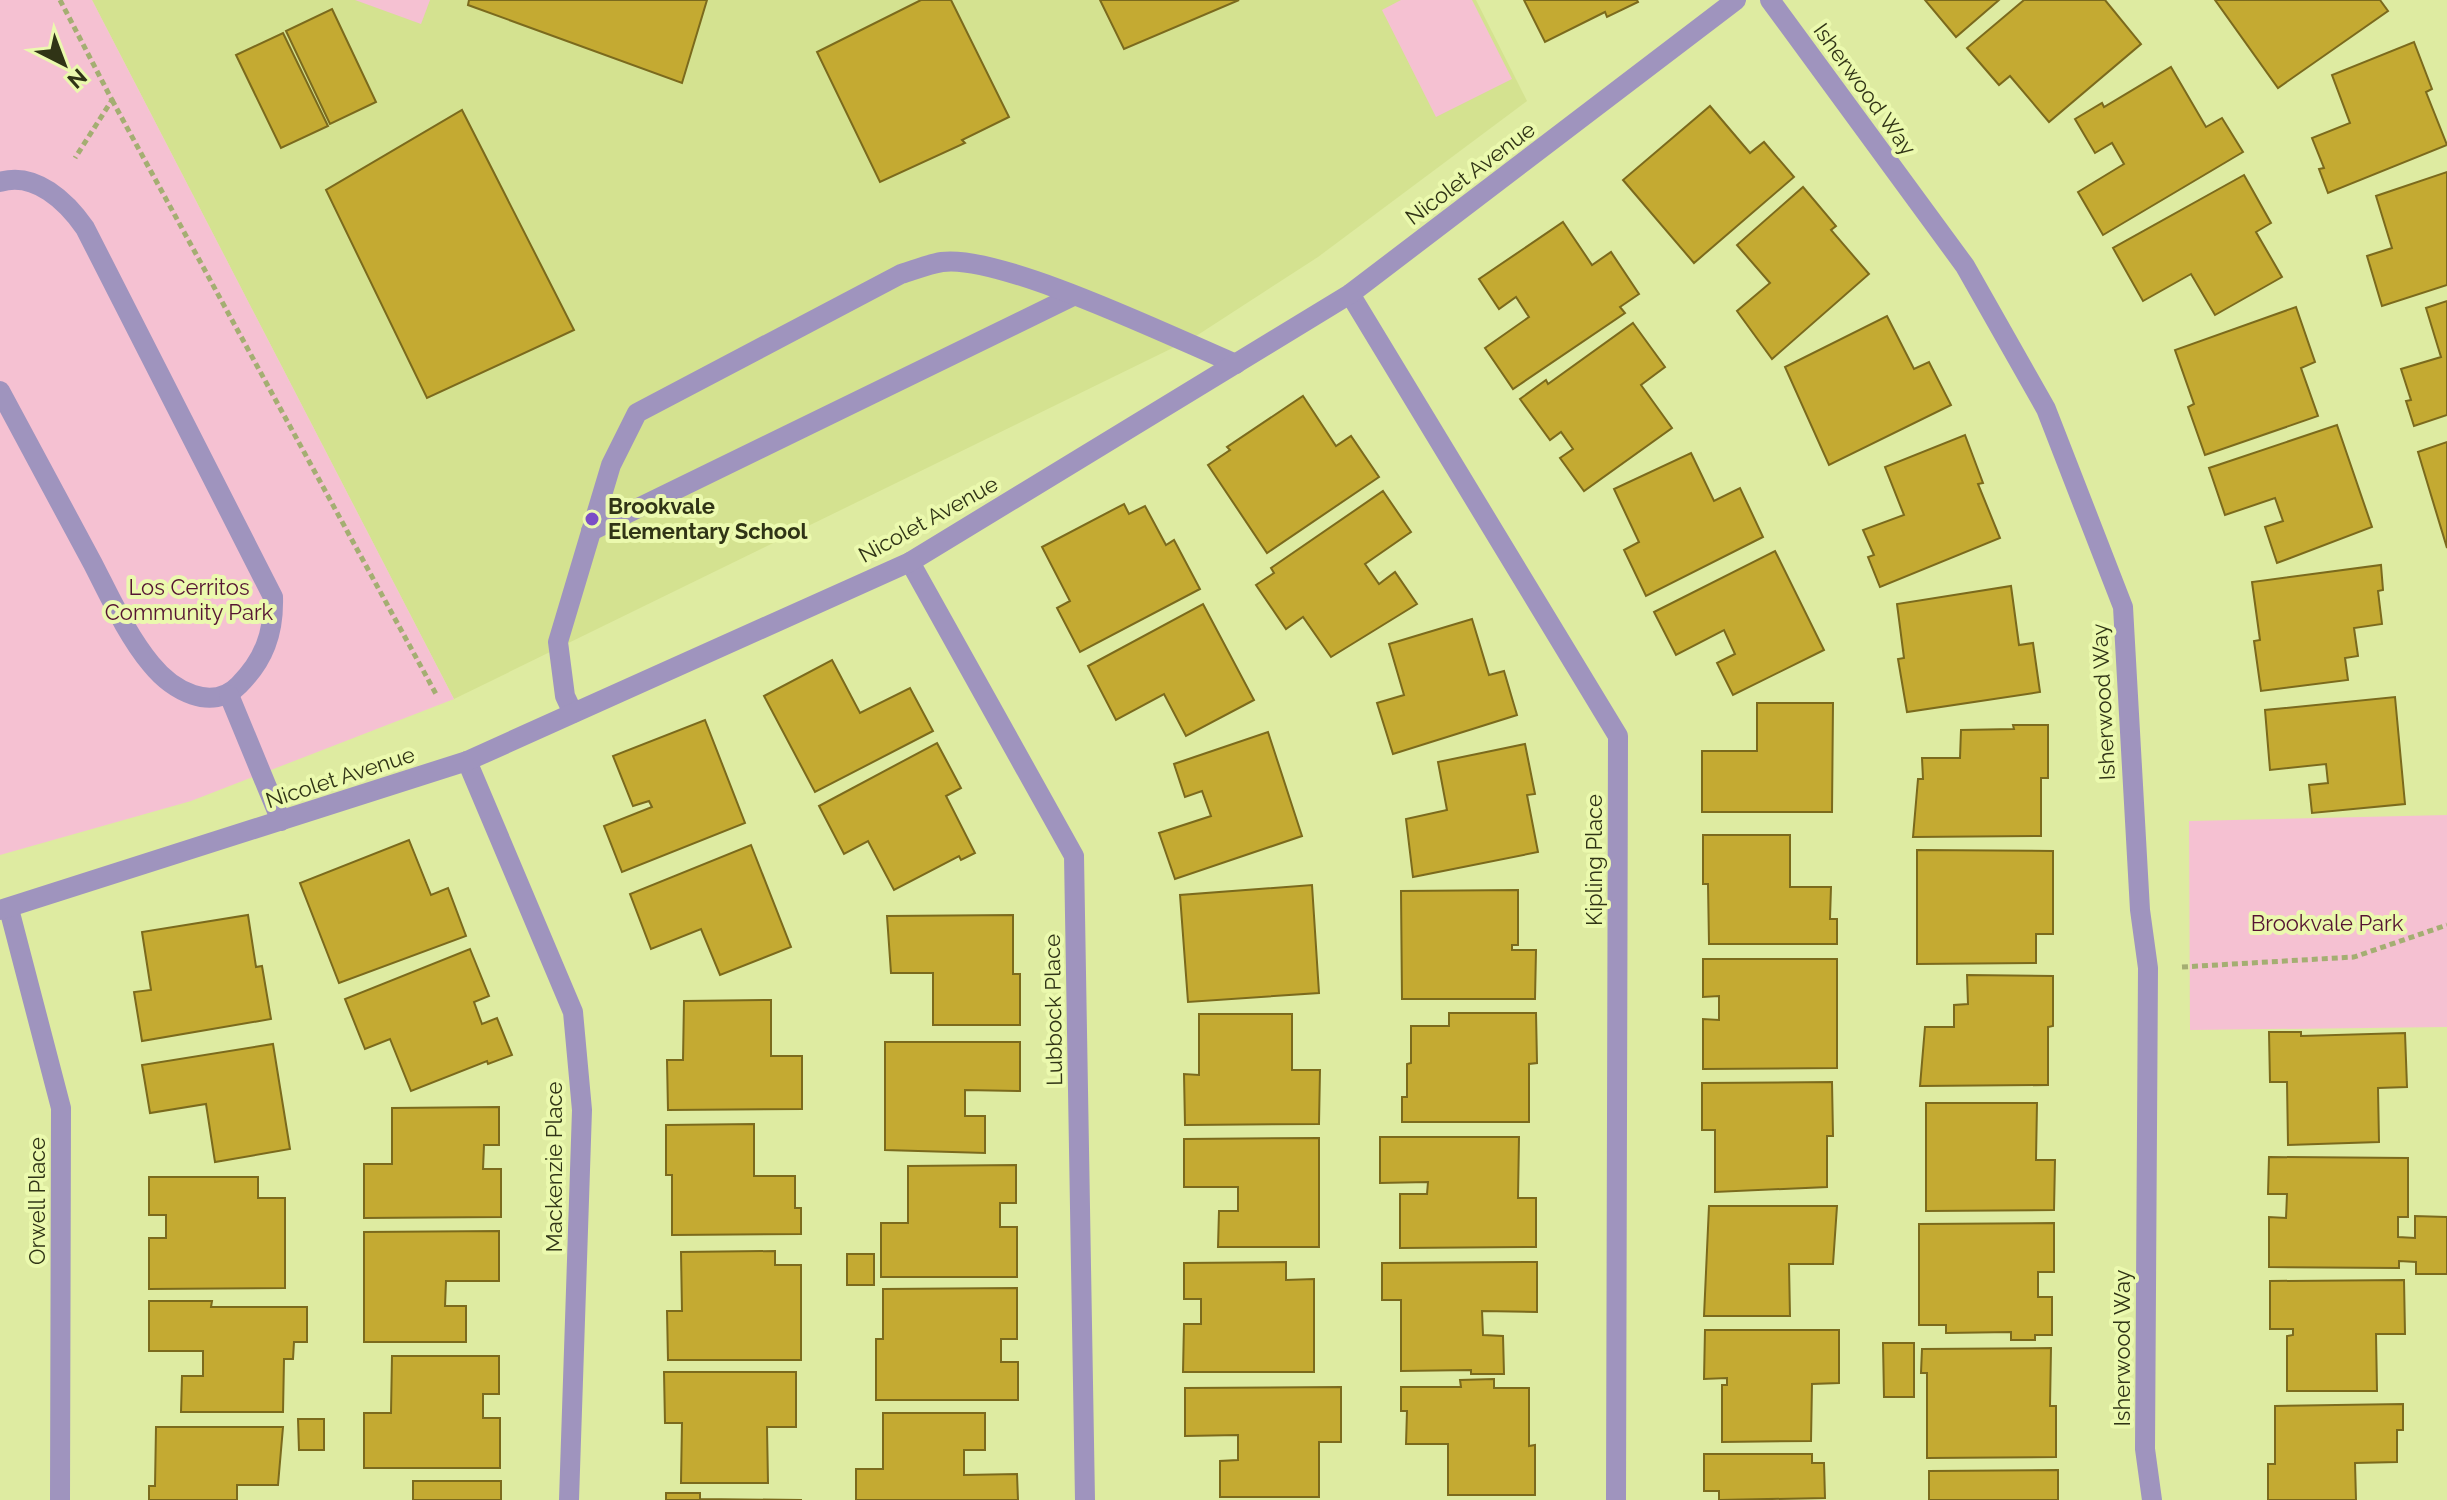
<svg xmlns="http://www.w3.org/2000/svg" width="2447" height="1500" font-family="Raleway,sans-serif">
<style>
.built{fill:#d4e290}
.green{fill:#f5c1d2}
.building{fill:#c4aa32;stroke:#7b6a1d;stroke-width:2}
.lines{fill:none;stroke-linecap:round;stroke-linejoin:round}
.path{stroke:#a4ae72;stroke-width:5;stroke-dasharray:6 4;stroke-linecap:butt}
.lane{stroke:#9f94be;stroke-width:20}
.street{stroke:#9f94be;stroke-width:20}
.poi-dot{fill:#7a4ec6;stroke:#ebf9ae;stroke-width:3}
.labels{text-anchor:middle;stroke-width:8;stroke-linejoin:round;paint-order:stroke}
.street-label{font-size:22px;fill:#303416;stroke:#ebf9ae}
.poi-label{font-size:22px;font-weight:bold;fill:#303416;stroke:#ebf9ae;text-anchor:start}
.park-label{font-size:22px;fill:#551432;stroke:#ebf9ae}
</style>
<rect width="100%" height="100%" fill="#deeba1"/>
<path class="built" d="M 92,0 L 1476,0 L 1527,101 L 1318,257 L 1193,338 L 454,699 Z"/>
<g class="green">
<path d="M 0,0 L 92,0 L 454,699 L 191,801 L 0,855 Z"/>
<path d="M 355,0 L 430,0 L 421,24 Z"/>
<path d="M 1401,0 L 1472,0 L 1512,79 L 1436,117 L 1382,10 Z"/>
<path d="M 2447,815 L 2447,1027 L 2190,1030 L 2189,821 Z"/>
</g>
<g class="building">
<path d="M 469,0 L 707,0 L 682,83 L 468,5 Z"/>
<path d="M 921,0 L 951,0 L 1009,117 L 962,140 L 965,143 L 880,182 L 817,52 Z"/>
<path d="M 1100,0 L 1239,0 L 1124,49 Z"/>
<path d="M 1524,0 L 1637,0 L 1638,2 L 1607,17 L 1605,12 L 1545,42 Z"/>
<path d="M 1925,0 L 1999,0 L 1956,37 Z"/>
<path d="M 2024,0 L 2105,0 L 2141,44 L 2049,122 L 2010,76 L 1999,85 L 1967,48 Z"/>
<path d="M 2215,0 L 2380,0 L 2388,11 L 2278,88 Z"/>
<path d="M 332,9 L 376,102 L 330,124 L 286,31 Z"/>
<path d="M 283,33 L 328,126 L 281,148 L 236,55 Z"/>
<path d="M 2414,42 L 2432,89 L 2426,92 L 2447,145 L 2328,193 L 2319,169 L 2324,168 L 2312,138 L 2350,123 L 2332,75 Z"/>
<path d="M 2171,67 L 2206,127 L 2222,118 L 2243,152 L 2103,235 L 2078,192 L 2124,164 L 2112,143 L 2095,153 L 2075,119 L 2102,103 L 2104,107 Z"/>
<path d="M 1710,106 L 1750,153 L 1764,142 L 1794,177 L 1694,263 L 1623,180 Z"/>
<path d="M 462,110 L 574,330 L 427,398 L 326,190 Z"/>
<path d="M 2447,172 L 2447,285 L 2382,306 L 2367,256 L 2392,248 L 2376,196 Z"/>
<path d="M 2244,175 L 2271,223 L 2256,232 L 2282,277 L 2215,315 L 2191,274 L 2143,301 L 2113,248 Z"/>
<path d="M 1803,187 L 1836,226 L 1831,230 L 1869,274 L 1772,359 L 1737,311 L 1770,283 L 1737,245 Z"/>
<path d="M 1563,222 L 1592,265 L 1611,252 L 1639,294 L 1620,307 L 1625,313 L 1513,389 L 1485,348 L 1529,317 L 1516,297 L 1499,309 L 1479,279 Z"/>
<path d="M 2447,301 L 2447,415 L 2414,426 L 2406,401 L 2411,400 L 2401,369 L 2441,357 L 2426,308 Z"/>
<path d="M 2296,307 L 2315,362 L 2301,368 L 2318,416 L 2205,455 L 2188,407 L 2194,404 L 2175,350 Z"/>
<path d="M 1887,316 L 1914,369 L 1929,362 L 1951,405 L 1829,465 L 1785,367 Z"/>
<path d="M 1633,323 L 1665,367 L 1641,385 L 1672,428 L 1584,491 L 1560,458 L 1573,449 L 1561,432 L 1550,440 L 1520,399 L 1546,380 L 1548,384 Z"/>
<path d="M 1303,396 L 1336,446 L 1351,436 L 1379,477 L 1267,553 L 1208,465 L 1230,450 L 1227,447 Z"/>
<path d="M 2337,425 L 2372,527 L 2277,563 L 2265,527 L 2283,521 L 2275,498 L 2225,515 L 2209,468 Z"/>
<path d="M 1965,435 L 1983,483 L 1978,484 L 2000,538 L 1880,587 L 1868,557 L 1874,555 L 1863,530 L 1904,515 L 1885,467 Z"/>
<path d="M 2447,442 L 2447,548 L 2418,452 Z"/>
<path d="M 1691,453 L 1714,501 L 1740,488 L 1763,537 L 1646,596 L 1624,550 L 1639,542 L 1614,489 Z"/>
<path d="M 1383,491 L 1411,532 L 1365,564 L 1379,584 L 1395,572 L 1417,604 L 1331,657 L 1303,617 L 1286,629 L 1256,585 L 1274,573 L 1271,568 Z"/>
<path d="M 1124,504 L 1129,514 L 1145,506 L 1166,545 L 1174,540 L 1200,589 L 1080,652 L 1057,608 L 1070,601 L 1042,547 Z"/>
<path d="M 1775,551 L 1824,650 L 1733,695 L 1717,663 L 1735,654 L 1724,630 L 1676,655 L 1654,612 Z"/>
<path d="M 2381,565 L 2383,590 L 2378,591 L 2382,624 L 2354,628 L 2358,656 L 2345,658 L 2348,680 L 2261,691 L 2254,641 L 2260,640 L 2252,582 Z"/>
<path d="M 2011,586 L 2019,645 L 2033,643 L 2040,692 L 1907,712 L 1898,659 L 1904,658 L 1897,604 Z"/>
<path d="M 1203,604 L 1254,700 L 1186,736 L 1164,694 L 1116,720 L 1088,666 Z"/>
<path d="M 1472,619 L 1489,675 L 1504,671 L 1517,715 L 1393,754 L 1377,703 L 1404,695 L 1389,644 Z"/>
<path d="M 832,660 L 860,713 L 910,688 L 933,731 L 815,792 L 764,696 Z"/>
<path d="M 2395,697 L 2405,804 L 2312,813 L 2309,785 L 2328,783 L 2326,764 L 2270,770 L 2265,710 Z"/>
<path d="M 1757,703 L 1833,703 L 1832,812 L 1702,812 L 1702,751 L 1757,751 Z"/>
<path d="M 705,720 L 745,823 L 622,872 L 604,826 L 652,807 L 649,801 L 633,806 L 613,756 Z"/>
<path d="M 2013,725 L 2048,725 L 2048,778 L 2041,778 L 2041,836 L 1913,837 L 1918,779 L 1923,779 L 1922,758 L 1960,758 L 1961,730 L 2014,729 Z"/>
<path d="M 1268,732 L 1302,836 L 1175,879 L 1159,833 L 1211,816 L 1202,791 L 1185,797 L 1174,764 Z"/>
<path d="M 937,743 L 961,788 L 946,796 L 975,853 L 961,860 L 959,856 L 894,890 L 868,841 L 844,854 L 819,806 Z"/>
<path d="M 1525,744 L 1535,794 L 1527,795 L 1538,852 L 1413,877 L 1406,819 L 1447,810 L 1438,762 Z"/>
<path d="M 1703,835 L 1790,835 L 1790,887 L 1831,887 L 1830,919 L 1837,919 L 1837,944 L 1709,944 L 1708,884 L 1703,884 Z"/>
<path d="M 409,840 L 431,895 L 448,888 L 466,936 L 339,983 L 300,883 Z"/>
<path d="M 751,845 L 791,947 L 720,975 L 701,929 L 651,949 L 630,894 Z"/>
<path d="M 1917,850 L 2053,851 L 2053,934 L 2036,934 L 2036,963 L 1917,964 Z"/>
<path d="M 1312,885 L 1319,993 L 1188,1002 L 1180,895 Z"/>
<path d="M 1518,890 L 1518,945 L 1512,945 L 1512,950 L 1536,950 L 1535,999 L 1402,999 L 1401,891 Z"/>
<path d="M 248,915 L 256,967 L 262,966 L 271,1019 L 142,1041 L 134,992 L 151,990 L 142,932 Z"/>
<path d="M 1013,915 L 1013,974 L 1020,974 L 1020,1025 L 933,1025 L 933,973 L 891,973 L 887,916 Z"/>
<path d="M 470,949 L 489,996 L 474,1002 L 482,1024 L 497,1018 L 512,1055 L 488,1064 L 487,1061 L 411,1091 L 390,1039 L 365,1049 L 345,999 Z"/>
<path d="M 1703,959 L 1837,959 L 1837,1068 L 1703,1069 L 1703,1019 L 1719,1020 L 1719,996 L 1703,997 Z"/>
<path d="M 1967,975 L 2053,976 L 2053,1026 L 2048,1027 L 2048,1085 L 1920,1086 L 1925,1027 L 1954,1027 L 1954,1005 L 1968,1004 Z"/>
<path d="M 771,1000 L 771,1056 L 802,1056 L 802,1109 L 668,1110 L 667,1060 L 683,1060 L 684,1001 Z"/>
<path d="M 1449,1013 L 1536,1013 L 1537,1063 L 1529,1064 L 1529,1122 L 1402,1122 L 1402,1097 L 1407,1097 L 1407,1064 L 1411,1063 L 1411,1026 L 1449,1026 Z"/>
<path d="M 1199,1014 L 1292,1014 L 1292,1070 L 1320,1070 L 1319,1124 L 1185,1125 L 1184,1074 L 1199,1075 Z"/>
<path d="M 2269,1032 L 2301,1032 L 2301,1036 L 2405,1033 L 2407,1087 L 2378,1088 L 2379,1142 L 2288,1145 L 2287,1082 L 2270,1082 Z"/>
<path d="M 885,1042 L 1020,1042 L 1020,1091 L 965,1090 L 965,1116 L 985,1116 L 985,1153 L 885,1150 Z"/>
<path d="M 273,1044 L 290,1149 L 215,1162 L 206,1104 L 150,1113 L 142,1065 Z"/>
<path d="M 1832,1082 L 1833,1136 L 1827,1136 L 1827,1187 L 1715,1192 L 1715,1130 L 1702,1130 L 1702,1083 Z"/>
<path d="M 1926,1103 L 2037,1103 L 2036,1160 L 2055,1160 L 2054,1210 L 1926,1211 Z"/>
<path d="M 499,1107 L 499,1145 L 484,1145 L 483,1169 L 501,1169 L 501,1217 L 364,1218 L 364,1164 L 392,1164 L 392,1108 Z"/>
<path d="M 754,1124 L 754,1176 L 795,1176 L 795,1208 L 801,1208 L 801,1234 L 672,1235 L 672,1175 L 666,1175 L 666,1125 Z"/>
<path d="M 1380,1137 L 1519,1137 L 1518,1198 L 1536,1198 L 1536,1247 L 1400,1248 L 1400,1194 L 1427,1194 L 1428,1182 L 1380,1183 Z"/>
<path d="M 1319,1138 L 1319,1247 L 1218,1247 L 1219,1211 L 1238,1211 L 1238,1187 L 1184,1187 L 1184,1139 Z"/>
<path d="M 2269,1157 L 2408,1158 L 2408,1217 L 2398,1217 L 2398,1237 L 2415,1238 L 2415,1216 L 2447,1217 L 2447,1274 L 2416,1274 L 2416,1262 L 2399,1261 L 2399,1268 L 2269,1267 L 2269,1217 L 2286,1218 L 2287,1194 L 2268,1194 Z"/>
<path d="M 1016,1165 L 1016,1203 L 1000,1203 L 1000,1227 L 1017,1227 L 1017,1277 L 881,1277 L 881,1223 L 908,1223 L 908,1166 Z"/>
<path d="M 149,1177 L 258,1177 L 258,1198 L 285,1198 L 285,1288 L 149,1289 L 149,1238 L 166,1238 L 166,1215 L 149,1215 Z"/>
<path d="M 1709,1206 L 1837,1206 L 1833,1264 L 1789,1264 L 1790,1316 L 1704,1316 Z"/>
<path d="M 2054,1223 L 2054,1272 L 2038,1272 L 2038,1297 L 2052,1297 L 2052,1335 L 2035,1335 L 2035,1340 L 2011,1340 L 2011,1332 L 1946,1333 L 1946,1325 L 1919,1325 L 1919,1224 Z"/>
<path d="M 499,1231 L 499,1281 L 446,1281 L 445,1306 L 466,1306 L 466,1342 L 364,1342 L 364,1232 Z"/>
<path d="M 775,1251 L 775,1265 L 801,1265 L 801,1360 L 668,1360 L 667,1311 L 682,1311 L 681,1252 Z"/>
<rect x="847" y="1254" width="27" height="31"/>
<path d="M 1286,1262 L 1286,1280 L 1314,1279 L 1314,1372 L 1183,1372 L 1184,1324 L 1201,1324 L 1201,1299 L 1184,1299 L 1184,1263 Z"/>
<path d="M 1537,1262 L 1537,1312 L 1482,1311 L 1483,1335 L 1503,1336 L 1504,1374 L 1471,1374 L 1471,1370 L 1401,1371 L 1401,1300 L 1382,1300 L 1382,1263 Z"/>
<path d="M 2404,1280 L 2405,1334 L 2376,1334 L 2377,1391 L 2287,1391 L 2287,1336 L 2293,1335 L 2293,1329 L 2270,1329 L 2270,1281 Z"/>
<path d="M 1017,1288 L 1017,1339 L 1001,1339 L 1001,1362 L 1018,1362 L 1018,1400 L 876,1400 L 876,1339 L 883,1339 L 883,1289 Z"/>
<path d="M 149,1301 L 212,1301 L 211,1307 L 307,1307 L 307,1342 L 294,1342 L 293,1359 L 284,1359 L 283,1412 L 181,1412 L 182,1376 L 203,1376 L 203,1351 L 149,1351 Z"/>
<path d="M 1705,1330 L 1839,1330 L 1839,1383 L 1812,1384 L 1811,1441 L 1722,1442 L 1722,1385 L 1727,1385 L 1727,1378 L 1704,1379 Z"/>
<path d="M 1883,1343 L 1914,1343 L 1914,1397 L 1884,1397 Z"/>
<path d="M 2051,1348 L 2050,1406 L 2056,1406 L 2056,1457 L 1927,1458 L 1927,1373 L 1921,1373 L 1922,1349 Z"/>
<path d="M 392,1356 L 499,1356 L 499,1394 L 483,1394 L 483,1418 L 500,1418 L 500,1468 L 364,1468 L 364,1413 L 391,1413 Z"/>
<path d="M 664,1372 L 796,1372 L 796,1427 L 767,1427 L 768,1483 L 681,1483 L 682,1423 L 665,1423 Z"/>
<path d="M 1494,1379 L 1494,1388 L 1529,1388 L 1529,1446 L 1535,1445 L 1535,1495 L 1448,1495 L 1448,1444 L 1406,1444 L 1407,1411 L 1401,1411 L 1401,1387 L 1461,1387 L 1460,1380 Z"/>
<path d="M 1341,1387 L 1341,1442 L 1319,1442 L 1319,1497 L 1220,1497 L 1220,1461 L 1238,1460 L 1238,1435 L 1185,1436 L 1185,1388 Z"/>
<path d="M 2403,1404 L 2403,1430 L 2397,1430 L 2397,1462 L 2355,1463 L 2356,1500 L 2268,1500 L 2268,1464 L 2275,1464 L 2275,1406 Z"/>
<path d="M 883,1413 L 985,1413 L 985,1450 L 964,1450 L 964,1475 L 1017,1474 L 1018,1500 L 856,1500 L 856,1469 L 883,1469 Z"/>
<path d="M 298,1419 L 324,1419 L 324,1450 L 299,1450 Z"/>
<path d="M 156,1427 L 283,1427 L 278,1485 L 237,1485 L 237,1500 L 149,1500 L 149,1486 L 155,1486 Z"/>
<path d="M 1704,1454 L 1812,1454 L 1812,1463 L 1824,1463 L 1825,1498 L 1719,1500 L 1719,1491 L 1704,1491 Z"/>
<path d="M 2058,1470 L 2058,1500 L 1929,1500 L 1929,1471 Z"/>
<rect x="413" y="1481" width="88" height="19"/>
<path d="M 666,1493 L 700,1493 L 700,1499 L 802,1500 L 666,1500 Z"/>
</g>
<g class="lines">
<g class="path">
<path d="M 60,0 L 112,100 L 75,158"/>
<path d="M 112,100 L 436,694"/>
<path d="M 2182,967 L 2354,957 L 2447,925"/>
</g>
<g class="lane">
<path d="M 0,182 C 35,171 67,202 85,228 L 273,597 C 274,633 264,660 239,685 C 212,713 172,690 151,664 C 127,635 110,597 93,564 C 62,506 31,449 0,391"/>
<path d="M 591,531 L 1073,296"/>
<path d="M 229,695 L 281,821"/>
<path d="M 573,713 L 565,696 L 558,642 L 611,465 L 637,413 L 901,274 C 914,270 929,264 942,262 C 1001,254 1174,338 1236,364"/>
</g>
<g class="street">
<path d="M 1770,0 L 1965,266 L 2046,409 L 2123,607 L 2140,910 L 2148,968 L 2145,1449 L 2152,1500"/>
<path d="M 1350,294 L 1618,736 L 1616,1500"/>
<path d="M 910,562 L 1074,856 L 1085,1500"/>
<path d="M 467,761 L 573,1012 L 582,1110 L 569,1500"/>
<path d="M 9,909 L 61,1108 L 60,1500"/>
<path d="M 0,910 L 467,761 L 910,562 L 1350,294 L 1736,0"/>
</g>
</g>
<circle class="poi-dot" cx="592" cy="519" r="8"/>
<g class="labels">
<g class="street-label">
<text transform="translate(1865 89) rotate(54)" y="8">Isherwood Way</text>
<text transform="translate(1470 173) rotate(-37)" y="8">Nicolet Avenue</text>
<text transform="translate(928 519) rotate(-29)" y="8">Nicolet Avenue</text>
<text transform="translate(2103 702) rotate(-93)" y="8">Isherwood Way</text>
<text transform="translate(340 777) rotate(-18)" y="8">Nicolet Avenue</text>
<text transform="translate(1594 860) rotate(-90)" y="8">Kipling Place</text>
<text transform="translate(1053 1010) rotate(-91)" y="8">Lubbock Place</text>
<text transform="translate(554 1167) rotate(-90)" y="8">Mackenzie Place</text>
<text transform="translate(37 1201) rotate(-90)" y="8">Orwell Place</text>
<text transform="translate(2122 1348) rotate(-90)" y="8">Isherwood Way</text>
</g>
<g class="poi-label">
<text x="608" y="514">Brookvale<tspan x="608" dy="25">Elementary School</tspan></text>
</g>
<g class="park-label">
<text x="189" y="595">Los Cerritos<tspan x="189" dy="25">Community Park</tspan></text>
<text x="2327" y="931">Brookvale Park</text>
</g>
</g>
<g transform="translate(64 64) rotate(138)" stroke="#ebf9ae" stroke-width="6" paint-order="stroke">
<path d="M0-6L14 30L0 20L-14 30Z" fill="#303416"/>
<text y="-12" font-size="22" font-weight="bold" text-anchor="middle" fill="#303416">N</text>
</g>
</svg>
